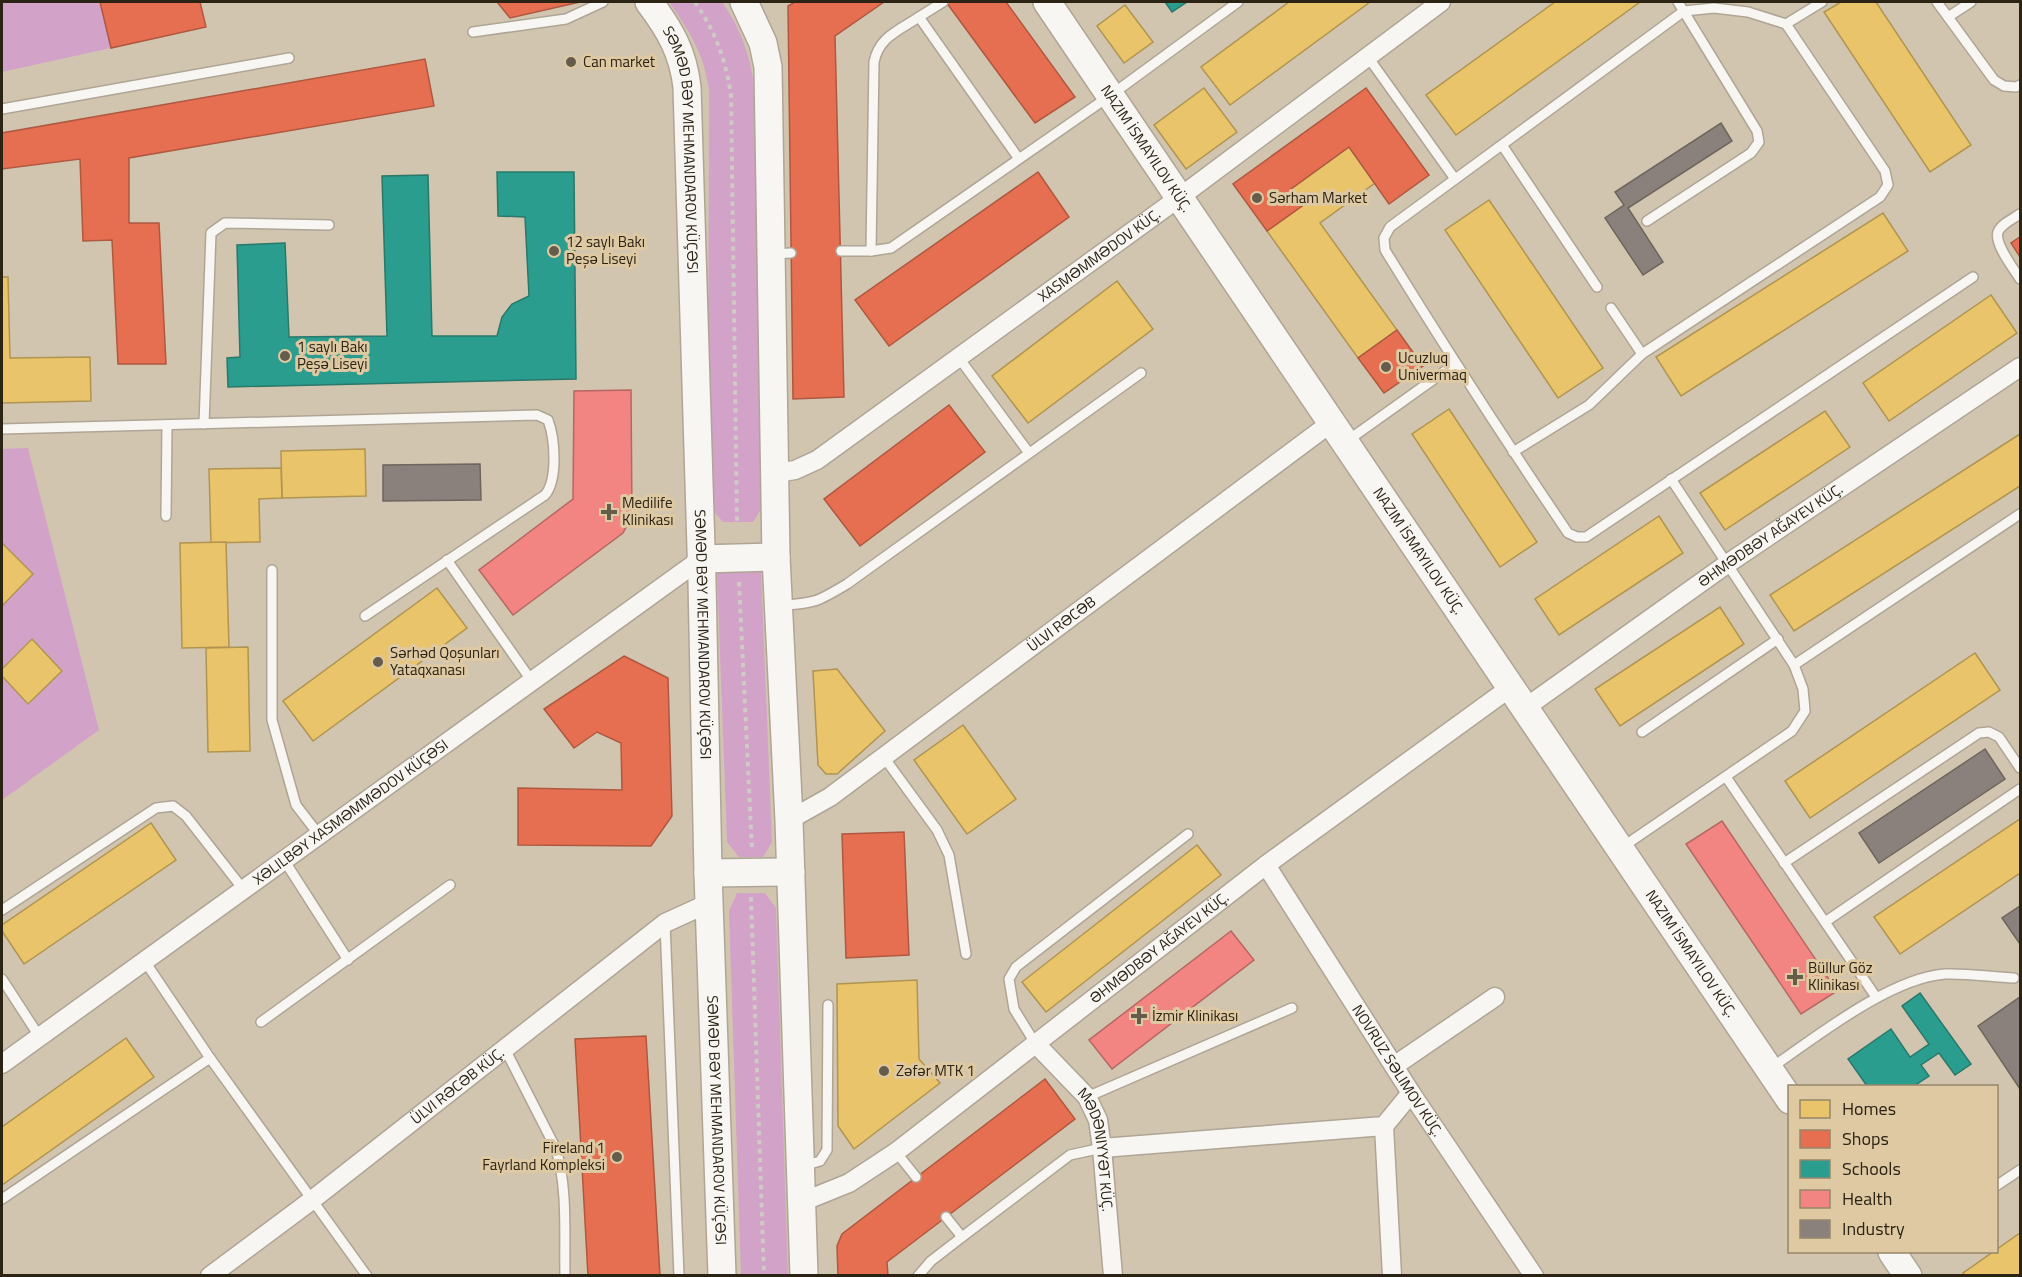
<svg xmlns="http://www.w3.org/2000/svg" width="2022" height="1277" font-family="'Titillium Web',sans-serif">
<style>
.green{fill:#d2a2c9}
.homes{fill:#e9c46a;stroke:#b09450;stroke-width:1.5}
.shops{fill:#e76f51;stroke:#af583f;stroke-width:1.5}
.schools{fill:#2a9d8f;stroke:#2a786a;stroke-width:1.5}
.health{fill:#f28482;stroke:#b66761;stroke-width:1.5}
.industry{fill:#8a817c;stroke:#6e655d;stroke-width:1.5}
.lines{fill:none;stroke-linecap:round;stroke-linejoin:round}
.lane-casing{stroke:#afa595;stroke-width:12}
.street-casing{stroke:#afa595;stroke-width:21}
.secondary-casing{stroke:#afa595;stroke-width:30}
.path{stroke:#cecac4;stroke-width:4;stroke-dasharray:4.5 4.5;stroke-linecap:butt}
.lane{stroke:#f8f6f3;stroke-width:9}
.street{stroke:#f8f6f3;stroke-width:18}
.secondary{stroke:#f8f6f3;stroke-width:27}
.poi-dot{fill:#655c4b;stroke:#dec9a3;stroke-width:2}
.labels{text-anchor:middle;stroke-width:6;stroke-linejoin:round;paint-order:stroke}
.poi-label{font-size:15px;fill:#2b2314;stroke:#dec9a3;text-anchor:start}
.street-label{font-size:15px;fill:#2b2314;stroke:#dec9a3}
</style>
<rect width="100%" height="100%" fill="#d1c5b0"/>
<g class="green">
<path d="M 2,2 L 100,2 L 111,48 L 2,72 Z"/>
<path d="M 669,2 L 722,2 C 740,27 750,55 754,85 L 765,503 L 753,522 L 723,522 L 708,505 L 709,90 C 704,53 689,31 669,2 Z"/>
<path d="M 28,448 L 99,730 L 2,800 L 2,449 Z"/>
<path d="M 761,571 L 772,842 L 763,857 L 739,857 L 727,842 L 717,573 Z"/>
<path d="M 737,893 L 765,893 L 776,908 L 788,1275 L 741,1275 L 729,911 Z"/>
</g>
<g class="homes">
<path d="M 1289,2 L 1370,2 L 1230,105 L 1201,67 Z"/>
<path d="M 1555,2 L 1640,2 L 1456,135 L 1426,95 Z"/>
<path d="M 1841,2 L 1876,2 L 1971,145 L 1930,172 L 1824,12 Z"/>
<path d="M 1125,5 L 1153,42 L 1124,63 L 1097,26 Z"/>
<path d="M 1204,88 L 1237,132 L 1186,169 L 1154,125 Z"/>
<path d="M 1349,147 L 1375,183 L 1320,223 L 1397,330 L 1358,358 L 1267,231 L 1302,206 L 1291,189 Z"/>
<path d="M 1489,200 L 1603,368 L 1558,398 L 1445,230 Z"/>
<path d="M 1883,213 L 1908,251 L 1681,396 L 1656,357 Z"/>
<path d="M 2,277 L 8,277 L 10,358 L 90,357 L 91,401 L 2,403 Z"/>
<path d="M 1117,281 L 1153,329 L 1028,423 L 992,376 Z"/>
<path d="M 1991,295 L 2017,333 L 1889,421 L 1863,383 Z"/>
<path d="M 1449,409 L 1537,542 L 1500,567 L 1412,434 Z"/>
<path d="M 1825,411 L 1850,447 L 1725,530 L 1700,493 Z"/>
<path d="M 2020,434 L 2020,486 L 1794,631 L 1770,595 Z"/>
<path d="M 365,449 L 366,496 L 282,498 L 281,451 Z"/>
<path d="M 281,468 L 282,498 L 259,499 L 260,542 L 211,543 L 209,469 Z"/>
<path d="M 1659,516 L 1683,553 L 1559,635 L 1535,599 Z"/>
<path d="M 226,542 L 229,647 L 182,648 L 180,543 Z"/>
<path d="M 2,543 L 33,574 L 3,605 L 2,604 Z"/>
<path d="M 437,588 L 467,628 L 313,741 L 283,701 Z"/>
<path d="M 1720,607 L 1744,644 L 1620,726 L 1595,689 Z"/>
<path d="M 32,639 L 62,671 L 28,704 L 2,676 L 2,669 Z"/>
<path d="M 248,647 L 250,751 L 208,752 L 206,648 Z"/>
<path d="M 1975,653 L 2000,690 L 1810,818 L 1785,781 Z"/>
<path d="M 837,669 L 885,731 L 837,774 L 826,774 L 818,765 L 813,671 Z"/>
<path d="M 963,725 L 1016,799 L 967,834 L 914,760 Z"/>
<path d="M 2020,819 L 2020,873 L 1900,954 L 1874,917 Z"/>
<path d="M 151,823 L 176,860 L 24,964 L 2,931 L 2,925 Z"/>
<path d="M 1197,845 L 1221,875 L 1046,1012 L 1022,982 Z"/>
<path d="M 917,980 L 919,1059 L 940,1083 L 854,1149 L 838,1126 L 837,984 Z"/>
<path d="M 126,1038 L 154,1077 L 2,1185 L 2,1127 Z"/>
<path d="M 2020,1233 L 2020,1276 L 1965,1276 L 1963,1273 Z"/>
</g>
<g class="shops">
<path d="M 100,2 L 200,2 L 206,27 L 111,48 Z"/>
<path d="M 497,2 L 580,2 L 510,18 Z"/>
<path d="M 795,2 L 884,2 L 835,36 L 844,397 L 793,399 L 788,6 Z"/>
<path d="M 946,2 L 1006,2 L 1075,97 L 1035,123 Z"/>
<path d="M 425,59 L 434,106 L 129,158 L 129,223 L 159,223 L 166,364 L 118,364 L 112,240 L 83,241 L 80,159 L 2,169 L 2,133 Z"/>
<path d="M 1366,88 L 1429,175 L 1389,204 L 1349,147 L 1291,189 L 1302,206 L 1267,231 L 1233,184 Z"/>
<path d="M 1038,172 L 1069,217 L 889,346 L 855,300 Z"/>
<path d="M 2020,237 L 2020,257 L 2011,243 Z"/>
<path d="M 1397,330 L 1423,366 L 1384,393 L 1358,358 Z"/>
<path d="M 949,405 L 985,452 L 860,546 L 824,499 Z"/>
<path d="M 624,656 L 668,678 L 672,816 L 651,846 L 518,845 L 518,788 L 622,790 L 621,743 L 597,732 L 574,748 L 544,709 Z"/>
<path d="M 904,832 L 909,955 L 846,958 L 842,834 Z"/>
<path d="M 646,1036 L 660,1276 L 588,1276 L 575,1039 Z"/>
<path d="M 1045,1079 L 1075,1119 L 887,1262 L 888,1276 L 838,1276 L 837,1246 L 842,1234 Z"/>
</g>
<g class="schools">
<path d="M 1165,2 L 1187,2 L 1172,12 Z"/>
<path d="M 497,172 L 574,172 L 576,379 L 228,387 L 227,358 L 240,357 L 237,245 L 285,243 L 289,337 L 387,336 L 382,176 L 428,175 L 432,336 L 497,336 L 502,317 L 512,304 L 529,296 L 525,217 L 498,216 Z"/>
<path d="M 1920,993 L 1971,1064 L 1955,1075 L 1939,1053 L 1921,1065 L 1929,1076 L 1914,1086 L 1867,1086 L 1848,1059 L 1891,1029 L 1910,1057 L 1929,1044 L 1902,1006 Z"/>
</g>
<g class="health">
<path d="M 631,390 L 632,516 L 623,533 L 513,615 L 479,570 L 573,499 L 574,391 Z"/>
<path d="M 1722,821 L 1837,991 L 1801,1014 L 1686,844 Z"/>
<path d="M 1231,931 L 1254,960 L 1112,1069 L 1089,1040 Z"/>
</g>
<g class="industry">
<path d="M 1721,123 L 1732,141 L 1628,208 L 1663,262 L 1643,275 L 1605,218 L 1624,205 L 1615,192 Z"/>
<path d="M 480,464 L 481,500 L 383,501 L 383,465 Z"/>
<path d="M 1985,749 L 2005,779 L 1879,863 L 1859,833 Z"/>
<path d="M 2020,906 L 2020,944 L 2002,918 Z"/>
<path d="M 2020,997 L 2020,1089 L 1978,1026 Z"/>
</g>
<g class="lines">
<defs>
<g id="lane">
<path d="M 1937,2 L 1994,80 L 2004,86 L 2016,87 L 2020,85"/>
<path d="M 919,17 L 943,2"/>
<path d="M 1948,17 L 1971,2"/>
<path d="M 1786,24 L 1822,2"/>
<path d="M 473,32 L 566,19 L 603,2"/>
<path d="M 1368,57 L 1455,179"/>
<path d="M 2,109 L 289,58"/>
<path d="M 1502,145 L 1597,287"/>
<path d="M 1019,159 L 919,17 C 898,31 879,37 874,62 L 871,251 L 891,248 L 1111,95 L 1238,2"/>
<path d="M 2020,214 C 2013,219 2001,224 1998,232 C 1994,244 2014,269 2020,279"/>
<path d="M 1647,221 L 1751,153 L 1759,142 L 1757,131 L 1678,2"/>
<path d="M 841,251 L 871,251"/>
<path d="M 773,254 L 791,253"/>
<path d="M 1611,308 L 1642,354"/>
<path d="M 959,358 L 1029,453"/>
<path d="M 204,424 L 211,233 L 225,223 L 329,225"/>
<path d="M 2,429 L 537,415 L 548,420 C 555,439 558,479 545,495 L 365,616"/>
<path d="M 1347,441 L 1455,364"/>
<path d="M 1513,452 L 1589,405 L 1642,354 L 1880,197 L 1888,185 L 1885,171 L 1786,24 L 1748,12 L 1714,8 L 1684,11 L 1390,227 L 1384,238 L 1385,250 C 1444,346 1505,440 1568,533 L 1577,537 L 1586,537 L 1973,277"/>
<path d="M 166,516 L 167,425"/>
<path d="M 447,560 L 531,680"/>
<path d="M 272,570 L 272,720 L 296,805 L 319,835"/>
<path d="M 781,605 C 814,604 819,601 847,584 L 1141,373"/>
<path d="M 1794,665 L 2020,514"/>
<path d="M 1642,732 L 1778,639"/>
<path d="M 883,756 L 937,830 L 949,855 L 966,954"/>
<path d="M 1726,777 L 1876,997"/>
<path d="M 1621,848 L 1792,731 L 1805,711 L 1803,689 L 1794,665 L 1671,479"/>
<path d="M 284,860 L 348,960"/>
<path d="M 1784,863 L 1979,733 L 1989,732 L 1999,737 L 2020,768"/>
<path d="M 2,910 L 156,808 L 173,806 L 186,816 L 243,889"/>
<path d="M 1825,922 L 2020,789"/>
<path d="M 665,923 L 679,1276"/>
<path d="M 144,960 L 210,1058 L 367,1276"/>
<path d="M 2,979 L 39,1036"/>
<path d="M 261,1022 L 450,885"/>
<path d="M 1035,1043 L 1014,1009 L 1009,979 L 1016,967 L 1188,834"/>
<path d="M 505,1049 L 556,1149 C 568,1190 564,1234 565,1276"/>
<path d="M 1771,1068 C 1816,1037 1890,978 1945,974 C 1967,973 1991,977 2014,978"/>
<path d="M 1087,1097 L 1292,1008"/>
<path d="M 896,1152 L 916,1177"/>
<path d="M 803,1166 L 820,1161 L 827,1150 L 828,1005"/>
<path d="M 1996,1186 L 2020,1170"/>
<path d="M 2,1199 L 210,1058"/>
<path d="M 946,1217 L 962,1237"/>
<path d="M 918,1276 L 931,1261 L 962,1237 L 1070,1155 L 1102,1148"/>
</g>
<g id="street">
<path id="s1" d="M 776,473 L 795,470 L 817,460 L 1180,197 L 1441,2"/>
<path id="s2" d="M 1525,708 L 1727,564 L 2020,367"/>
<path id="s3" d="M 789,820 L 830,797 L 1332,422"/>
<path id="s4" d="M 1266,865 L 1411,1093 L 1534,1276"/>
<path id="s5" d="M 1035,1043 L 1087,1097 L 1098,1120 L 1102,1148 L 1113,1276"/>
<path id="s6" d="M 2,1064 L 701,559"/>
<path d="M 1394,1066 L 1495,997"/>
<path d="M 1384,1126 L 1392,1276"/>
<path d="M 1102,1148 L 1384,1126 L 1411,1093"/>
<path id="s7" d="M 802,1202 L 849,1183 L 896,1152 L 1266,865 L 1511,687"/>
<path id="s8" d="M 210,1276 L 312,1200 L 665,923 L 709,903"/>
</g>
<g id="secondary">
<path id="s9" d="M 649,2 C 670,30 683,52 687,87 L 702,581 L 708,873 L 722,1276"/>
<path d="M 744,2 L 763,43 L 768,67 L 776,557 L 789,820 L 804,1276"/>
<path id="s10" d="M 1047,2 L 1790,1100"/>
<path d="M 701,559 L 776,557"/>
<path d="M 708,873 L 791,872"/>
<path d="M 1892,1252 L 1908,1276"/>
</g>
</defs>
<use href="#lane" class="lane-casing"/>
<use href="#street" class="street-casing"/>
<use href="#secondary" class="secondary-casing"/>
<g class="path">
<path d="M 695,2 C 716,33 725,58 731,95 L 737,522"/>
<path d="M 739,582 L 752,850"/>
<path d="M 751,897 L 764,1276"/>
</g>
<use href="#lane" class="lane"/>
<use href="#street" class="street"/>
<use href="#secondary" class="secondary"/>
</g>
<g class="poi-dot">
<circle cx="571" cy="62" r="6"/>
<circle cx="1257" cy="198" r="6"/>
<circle cx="554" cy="251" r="6"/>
<circle cx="285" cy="356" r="6"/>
<circle cx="1386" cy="367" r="6"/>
<path d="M606 503h6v6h6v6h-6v6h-6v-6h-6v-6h6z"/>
<circle cx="378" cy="662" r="6"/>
<path d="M1792 968h6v6h6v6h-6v6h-6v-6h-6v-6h6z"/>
<path d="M1136 1007h6v6h6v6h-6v6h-6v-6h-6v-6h6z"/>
<circle cx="884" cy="1071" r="6"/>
<circle cx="617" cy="1157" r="6"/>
</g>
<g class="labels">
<g class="poi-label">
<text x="583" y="67">Can market</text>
<text x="1269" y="203">Sərham Market</text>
<text x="566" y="247">12 saylı Bakı<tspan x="566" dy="17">Peşə Liseyi</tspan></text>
<text x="297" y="352">1 saylı Bakı<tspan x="297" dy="17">Peşə Liseyi</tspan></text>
<text x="1398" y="363">Ucuzluq<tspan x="1398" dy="17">Univermaq</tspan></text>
<text x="622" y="508">Medilife<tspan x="622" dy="17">Klinikası</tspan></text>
<text x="390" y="658">Sərhəd Qoşunları<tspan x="390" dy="17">Yataqxanası</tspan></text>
<text x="1808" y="973">Büllur Göz<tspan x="1808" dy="17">Klinikası</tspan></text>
<text x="1152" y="1021">İzmir Klinikası</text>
<text x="896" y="1076">Zəfər MTK 1</text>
<text x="605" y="1153" text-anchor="end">Fireland 1<tspan x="605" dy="17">Fayrland Kompleksi</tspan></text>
</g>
<g class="street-label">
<text dy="5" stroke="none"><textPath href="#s10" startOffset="177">NAZIM İSMAYILOV KÜÇ.</textPath></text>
<text dy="5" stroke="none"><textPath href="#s9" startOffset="156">SƏMƏD BƏY MEHMANDAROV KÜÇƏSI</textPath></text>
<text dy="5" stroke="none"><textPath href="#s1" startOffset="392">XASMƏMMƏDOV KÜÇ.</textPath></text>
<text dy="5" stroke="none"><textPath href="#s2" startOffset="300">ƏHMƏDBƏY AĞAYEV KÜÇ.</textPath></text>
<text dy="5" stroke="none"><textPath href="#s10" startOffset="663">NAZIM İSMAYILOV KÜÇ.</textPath></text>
<text dy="5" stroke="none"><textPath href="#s3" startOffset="336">ÜLVI RƏCƏB</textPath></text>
<text dy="5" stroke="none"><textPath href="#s9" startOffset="642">SƏMƏD BƏY MEHMANDAROV KÜÇƏSI</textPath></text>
<text dy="5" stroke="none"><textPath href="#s6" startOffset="430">XƏLILBƏY XASMƏMMƏDOV KÜÇƏSI</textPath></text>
<text dy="5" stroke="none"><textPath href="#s7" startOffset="440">ƏHMƏDBƏY AĞAYEV KÜÇ.</textPath></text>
<text dy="5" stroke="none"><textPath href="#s10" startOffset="1149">NAZIM İSMAYILOV KÜÇ.</textPath></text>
<text dy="5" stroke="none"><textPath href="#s4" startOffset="244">NOVRUZ SƏLIMOV KÜÇ.</textPath></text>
<text dy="5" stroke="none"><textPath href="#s8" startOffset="312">ÜLVI RƏCƏB KÜÇ.</textPath></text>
<text dy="5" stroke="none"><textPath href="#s9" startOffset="1128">SƏMƏD BƏY MEHMANDAROV KÜÇƏSI</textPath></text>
<text dy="5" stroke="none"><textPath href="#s5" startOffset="129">MƏDƏNIYYƏT KÜÇ.</textPath></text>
</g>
</g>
<rect width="2022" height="1277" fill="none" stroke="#2b2314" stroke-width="6"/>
<rect x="1788" y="1085" width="210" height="168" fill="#dec9a3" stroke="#96876a" stroke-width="1.5"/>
<rect x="1800" y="1100" width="30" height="18" fill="#e9c46a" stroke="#96876a" stroke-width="1.5"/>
<text x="1842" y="1115" font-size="18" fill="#2b2314">Homes</text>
<rect x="1800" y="1130" width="30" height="18" fill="#e76f51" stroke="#96876a" stroke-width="1.5"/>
<text x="1842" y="1145" font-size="18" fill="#2b2314">Shops</text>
<rect x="1800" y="1160" width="30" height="18" fill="#2a9d8f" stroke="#96876a" stroke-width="1.5"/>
<text x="1842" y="1175" font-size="18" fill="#2b2314">Schools</text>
<rect x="1800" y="1190" width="30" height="18" fill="#f28482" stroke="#96876a" stroke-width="1.5"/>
<text x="1842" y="1205" font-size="18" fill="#2b2314">Health</text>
<rect x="1800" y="1220" width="30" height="18" fill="#8a817c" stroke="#96876a" stroke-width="1.5"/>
<text x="1842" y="1235" font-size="18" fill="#2b2314">Industry</text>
</svg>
